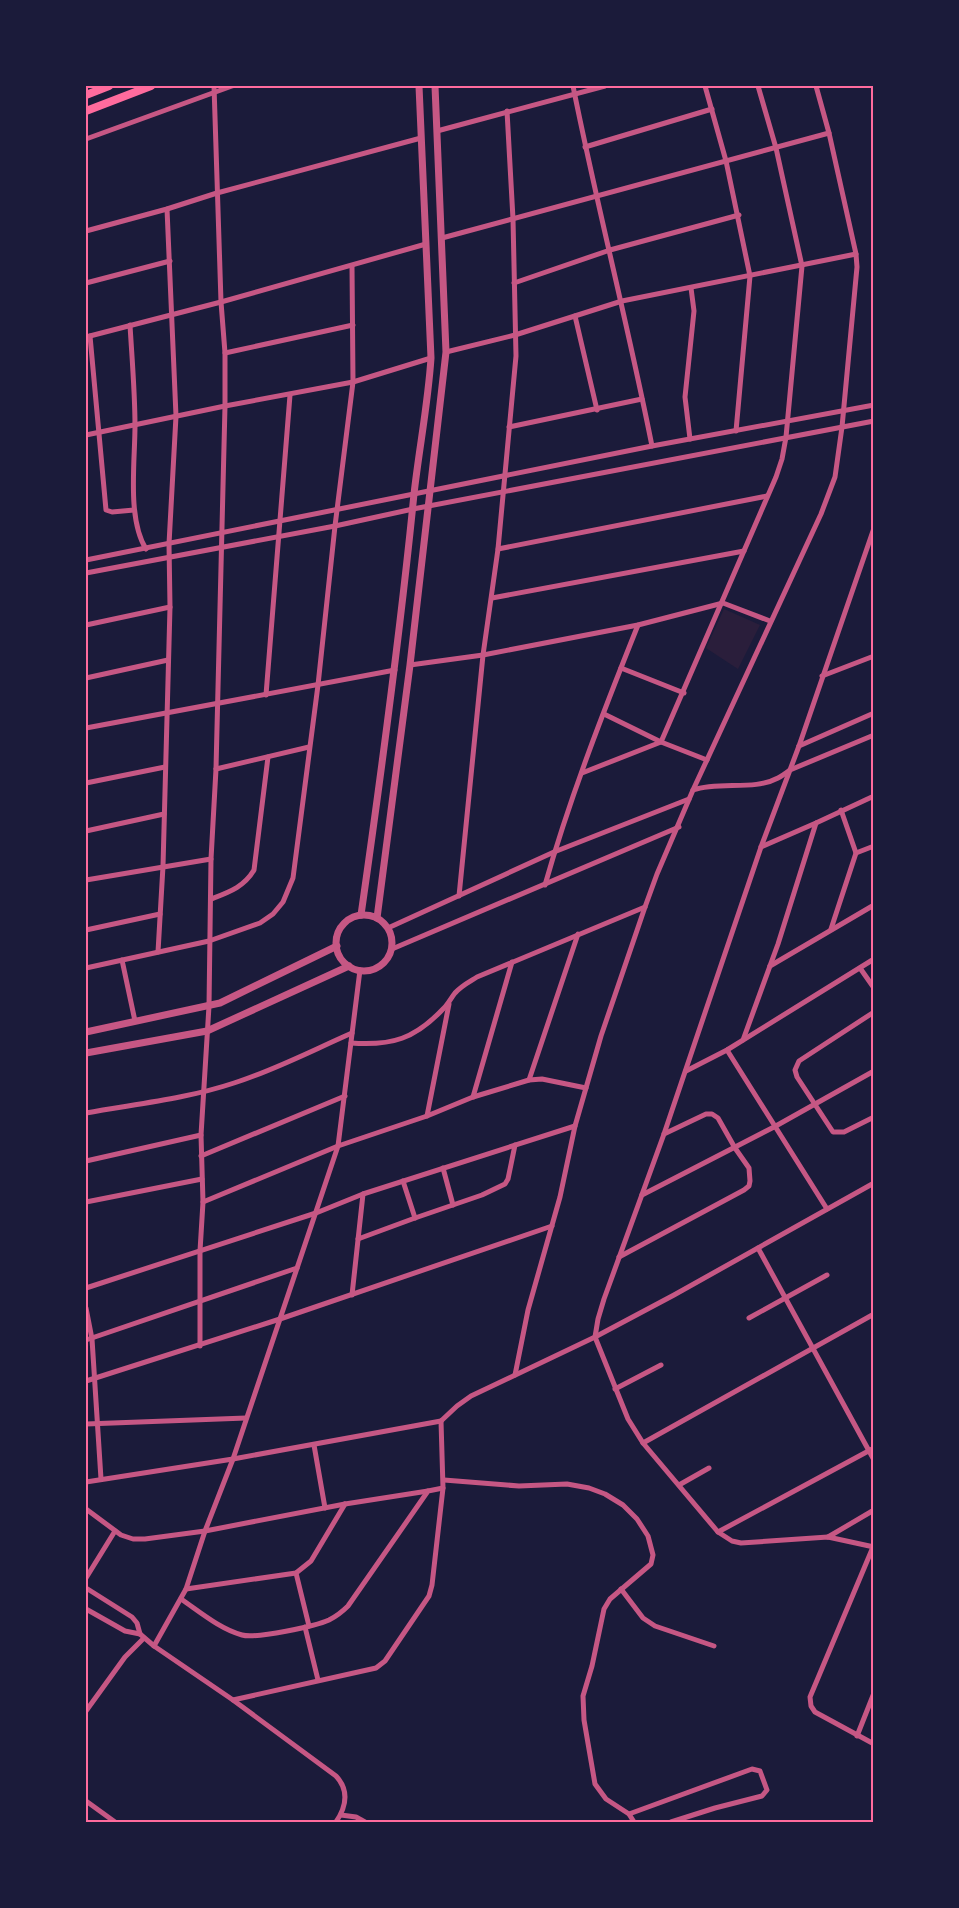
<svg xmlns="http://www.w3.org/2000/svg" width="959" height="1908" font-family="'Roboto Condensed',sans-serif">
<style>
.green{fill:#2a1e3b}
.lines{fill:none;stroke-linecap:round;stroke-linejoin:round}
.minor{stroke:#c65784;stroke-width:5}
.tertiary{stroke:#c65784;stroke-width:7}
.primary{stroke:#ff6b9d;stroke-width:8}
.neatline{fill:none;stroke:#ff6b9d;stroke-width:2}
</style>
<rect width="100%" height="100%" fill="#1b1b3a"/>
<path class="green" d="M 724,609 L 760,625 L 738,669 L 706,648 Z"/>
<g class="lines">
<g class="minor">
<path d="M 573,86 C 597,206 628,325 652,446"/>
<path d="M 705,86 L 726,161 L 750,276 L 736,431"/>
<path d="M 437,131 L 605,86"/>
<path d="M 86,139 L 232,86"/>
<path d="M 585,147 L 712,109"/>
<path d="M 86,231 L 167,209 L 217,193 L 421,138"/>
<path d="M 442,238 L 829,133"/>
<path d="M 86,283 L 170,261"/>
<path d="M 514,283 L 610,250 L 739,215"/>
<path d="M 575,316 L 597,410"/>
<path d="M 130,325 C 132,359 135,393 135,426 C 135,461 127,519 146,549"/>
<path d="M 90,336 L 106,510 L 112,512 L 134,510"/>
<path d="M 86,337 L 221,302 L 426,244"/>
<path d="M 446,352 L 515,335 L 622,301 L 856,254"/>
<path d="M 225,353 L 353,325"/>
<path d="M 509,427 L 642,399"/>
<path d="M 86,435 L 225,406 L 353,382 L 431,358"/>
<path d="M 690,439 L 685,397 L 694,311 L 691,288"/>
<path d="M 874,528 L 799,746 L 761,847 L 664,1134 L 604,1299 L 598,1319 L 595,1337 L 628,1419 L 643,1443 L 718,1532 L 732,1541 L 741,1543 L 828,1537 L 874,1547"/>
<path d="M 498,549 L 767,496"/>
<path d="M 86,560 L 652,446 L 874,405"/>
<path d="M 86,573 L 335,526 L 413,509 L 874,421"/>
<path d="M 492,598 L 744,551"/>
<path d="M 86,625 L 170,607"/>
<path d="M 410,665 L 483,655 L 638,625 L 723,603 L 770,621"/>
<path d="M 621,668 L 684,693"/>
<path d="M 822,676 L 874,656"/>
<path d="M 86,678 L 168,660"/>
<path d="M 266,695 L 290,395"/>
<path d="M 604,714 L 661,742 L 707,760"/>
<path d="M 86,728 L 395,670"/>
<path d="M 799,746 L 874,713"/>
<path d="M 216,769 L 309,747"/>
<path d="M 582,773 L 661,742 L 776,477 L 782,459 L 786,437 L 802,266 L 776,148 L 758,86"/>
<path d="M 86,783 L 165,767"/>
<path d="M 693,790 C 720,781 754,791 778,778 C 782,776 786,773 790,770 L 874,735"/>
<path d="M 86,831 L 164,814"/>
<path d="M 761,847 L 816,823 L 874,796"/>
<path d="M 856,853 L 874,846"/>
<path d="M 86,880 L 211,859"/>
<path d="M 545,885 C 570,797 604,710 638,625"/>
<path d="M 459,896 L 483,655 L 498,549 L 516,356 L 513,219 L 507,111"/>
<path d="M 211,899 C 229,892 244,887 254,870 L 268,757"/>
<path d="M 388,928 L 554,852 L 689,799"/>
<path d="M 831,929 L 856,853 L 841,810"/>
<path d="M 86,930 L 160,914"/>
<path d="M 392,949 L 679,827"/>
<path d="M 158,952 L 163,866 L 170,607 L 169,544 L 176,416 L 167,209"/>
<path d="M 122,960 L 135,1021"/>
<path d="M 770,966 L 874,905"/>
<path d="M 86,968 L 209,941 L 260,923 L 273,914 L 283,902 L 293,878 L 318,685 L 335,526 L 353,382 L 352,266"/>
<path d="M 860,968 L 874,988"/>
<path d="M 874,1012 L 799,1061 L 795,1070 L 797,1077 L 833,1132 L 844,1132 L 874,1117"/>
<path d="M 743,1040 L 778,944 L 816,823"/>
<path d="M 351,1043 C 392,1046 415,1039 444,1008 C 448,1004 451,998 455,993 C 461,986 469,982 477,977 L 645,907"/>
<path d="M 727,1050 L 827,1209"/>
<path d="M 686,1071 L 727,1050 L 874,959"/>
<path d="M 529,1080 L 578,934"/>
<path d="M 473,1097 L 512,962"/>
<path d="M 86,1113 C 135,1104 186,1099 234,1083 C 275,1070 313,1050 352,1033"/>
<path d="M 427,1116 L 449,1004"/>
<path d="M 201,1156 L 345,1096"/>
<path d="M 86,1161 L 201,1135"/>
<path d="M 443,1168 L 453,1205"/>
<path d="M 403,1181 L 415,1218"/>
<path d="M 642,1195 L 774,1127 L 874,1071"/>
<path d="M 86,1202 L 202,1179"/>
<path d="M 203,1202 L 338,1146 L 427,1116 L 473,1097 L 529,1080 L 542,1079 L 586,1088"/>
<path d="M 358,1239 L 415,1218 L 482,1195 L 505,1184 L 508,1179 L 515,1145"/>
<path d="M 758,1248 L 874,1460"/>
<path d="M 619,1257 L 744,1190 L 749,1186 L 750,1181 L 749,1168 L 735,1148 L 718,1118 L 712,1114 L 706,1114 L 664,1134"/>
<path d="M 86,1288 L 316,1213 L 363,1194 L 575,1126"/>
<path d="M 352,1295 L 363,1194"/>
<path d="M 86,1308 L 92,1339 L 101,1479"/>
<path d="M 749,1318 L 827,1275"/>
<path d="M 86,1340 L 297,1268"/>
<path d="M 200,1346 L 200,1251 L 203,1202 L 201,1135 L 209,1006 L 211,859 L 216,769 L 225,406 L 225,353 L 221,302 L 214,86"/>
<path d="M 515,1375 L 528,1310 L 560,1197 L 575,1126 L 601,1036 L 645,907 L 657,874 L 693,790 L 821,514 L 835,477 L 842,427 L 857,267 L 856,254 L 829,133 L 816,86"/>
<path d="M 86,1381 L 280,1319 L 552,1226"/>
<path d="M 615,1389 L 661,1365"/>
<path d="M 441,1421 L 457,1406 L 471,1396 L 595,1337 L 674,1295 L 874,1183"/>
<path d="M 86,1424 L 246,1418"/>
<path d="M 643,1443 L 874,1314"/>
<path d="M 314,1445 L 325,1508"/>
<path d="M 444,1480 L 519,1486 L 567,1484 L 589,1488 L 605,1494 L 623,1505 L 637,1519 L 648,1536 L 653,1555 L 651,1564 L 610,1599 L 604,1609 L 592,1666 L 583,1696 L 584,1720 L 595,1784 L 606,1799 L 629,1814 L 634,1822"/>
<path d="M 86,1482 L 233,1459 L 441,1421"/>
<path d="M 679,1485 L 709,1468"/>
<path d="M 86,1509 L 121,1535 L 133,1539 L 145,1539 L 205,1531 L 345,1504 L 428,1491"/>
<path d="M 718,1532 L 874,1448"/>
<path d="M 828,1537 L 874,1510"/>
<path d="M 873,1547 L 810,1697 L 811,1706 L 815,1712 L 874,1744"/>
<path d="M 296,1573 L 309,1626"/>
<path d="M 86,1578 L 115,1531"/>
<path d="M 86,1588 L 132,1617 L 137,1623 L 140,1634 L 154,1646 L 233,1700 L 336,1776 C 350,1791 346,1807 336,1822"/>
<path d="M 186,1589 L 296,1573 L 311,1561 L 345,1504"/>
<path d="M 621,1589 L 643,1618 L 655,1626 L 714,1646"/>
<path d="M 181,1599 C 200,1612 220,1629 242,1635 C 256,1639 316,1626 329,1620 C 337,1616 342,1612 348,1606 L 428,1491 L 443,1488"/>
<path d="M 86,1609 L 125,1631 L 140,1634"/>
<path d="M 305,1627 L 318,1680"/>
<path d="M 154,1646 L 186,1589 L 205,1531 L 233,1459 L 338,1146 L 360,970"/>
<path d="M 233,1700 L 376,1668 L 385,1661 L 429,1596 L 432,1585 L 443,1488 L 441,1421"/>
<path d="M 86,1711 L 125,1657 L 144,1638"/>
<path d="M 857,1736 L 874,1693"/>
<path d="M 86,1801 L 115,1822"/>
<path d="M 629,1814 L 752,1769 L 760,1771 L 767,1790 L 762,1796 L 715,1808 L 671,1822"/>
<path d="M 341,1815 L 356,1817 L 365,1822"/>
</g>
<g class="tertiary">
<path d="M 361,915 C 381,775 400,635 414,494 C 419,449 428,404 431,358 L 419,86"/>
<circle cx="364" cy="943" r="28"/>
<path d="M 377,918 L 410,665 L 446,352 L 435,86"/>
<path d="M 86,1032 L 220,1003 L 337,946"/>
<path d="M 86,1053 L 207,1031 L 349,966"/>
</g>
<g class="primary">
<path d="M 86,95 L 109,86"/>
<path d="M 86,111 L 151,86"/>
</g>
</g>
<rect width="959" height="1908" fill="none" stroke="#1b1b3a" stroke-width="174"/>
<rect x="87" y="87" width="785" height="1734" class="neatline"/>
</svg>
